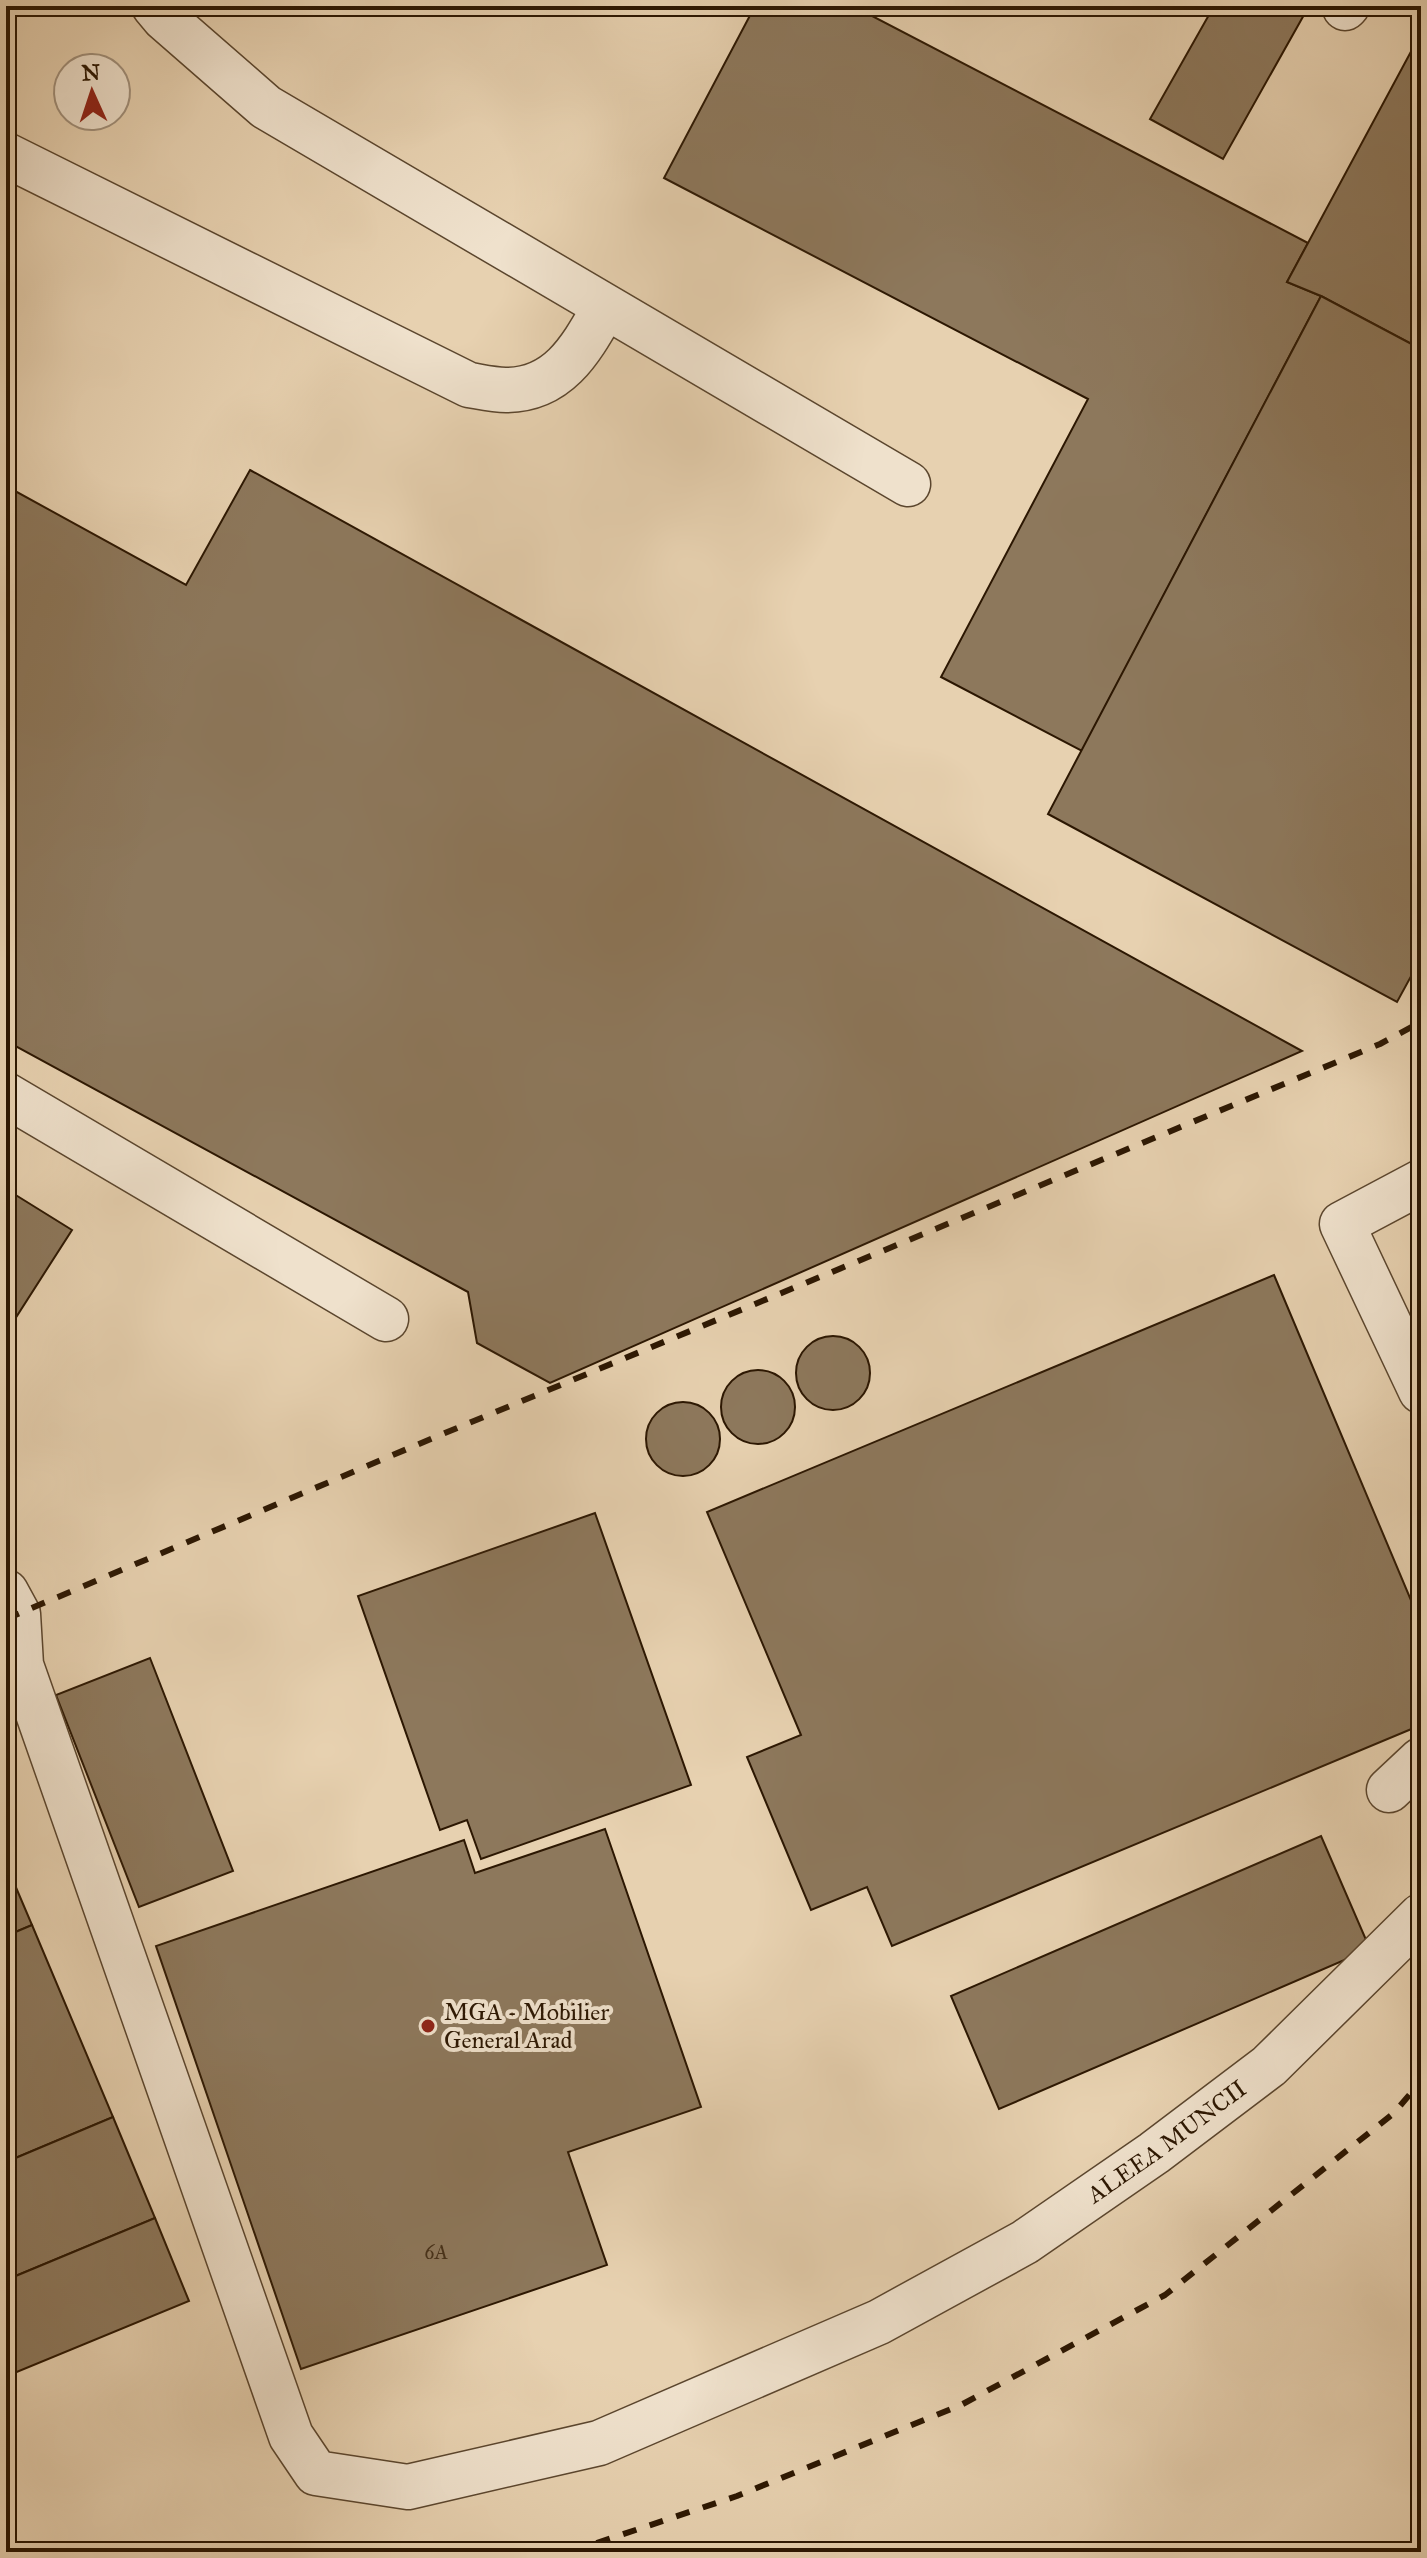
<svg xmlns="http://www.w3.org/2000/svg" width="1427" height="2558" font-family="'IM FELL Great Primer',serif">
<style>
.building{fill:#8d785c;stroke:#2c1702;stroke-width:2}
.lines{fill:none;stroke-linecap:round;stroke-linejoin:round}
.minor-casing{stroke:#5b462e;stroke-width:47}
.minor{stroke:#efe1cc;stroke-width:44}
.rail{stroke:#2c1702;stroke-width:6;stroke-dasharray:14 14;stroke-linecap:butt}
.poi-dot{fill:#8f2418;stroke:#efe1cc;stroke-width:3}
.labels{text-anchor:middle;stroke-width:8;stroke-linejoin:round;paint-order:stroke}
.number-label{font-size:20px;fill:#442f18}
.poi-label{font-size:24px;fill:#2c1702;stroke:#efe1cc;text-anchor:start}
.street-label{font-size:24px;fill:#2c1702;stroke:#efe1cc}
</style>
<rect width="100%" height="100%" fill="#e7d1b0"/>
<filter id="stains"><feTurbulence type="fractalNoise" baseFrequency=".0025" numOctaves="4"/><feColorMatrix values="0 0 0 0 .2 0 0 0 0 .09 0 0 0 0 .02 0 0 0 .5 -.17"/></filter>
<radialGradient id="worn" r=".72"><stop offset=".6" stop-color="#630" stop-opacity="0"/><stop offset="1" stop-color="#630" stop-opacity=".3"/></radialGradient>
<g class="building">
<path d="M 755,6 L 853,6 L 1308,243 L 1287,282 L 1321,296 L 1082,751 L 941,677 L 1088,399 L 664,178 Z"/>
<path d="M 1214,6 L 1309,6 L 1223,159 L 1150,119 Z"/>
<path d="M 1421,33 L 1421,349 L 1321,296 L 1287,282 Z"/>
<path d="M 1321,296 L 1421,349 L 1421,958 L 1397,1002 L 1048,814 Z"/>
<path d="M 250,470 L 1302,1051 L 550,1383 L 477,1343 L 468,1292 L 6,1041 L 6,486 L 186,585 Z"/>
<path d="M 6,1189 L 72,1230 L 6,1333 Z"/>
<path d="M 1274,1275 L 1421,1624 L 1421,1725 L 892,1946 L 867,1887 L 811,1910 L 747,1757 L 801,1735 L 707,1512 Z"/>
<circle cx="833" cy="1373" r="37"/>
<circle cx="758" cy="1407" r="37"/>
<circle cx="683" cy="1439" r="37"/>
<path d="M 595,1513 L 691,1785 L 481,1859 L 467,1820 L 440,1830 L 358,1596 Z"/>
<path d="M 150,1658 L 233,1871 L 139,1907 L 56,1695 Z"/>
<path d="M 605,1829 L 701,2107 L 568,2152 L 607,2265 L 301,2369 L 156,1946 L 464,1840 L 475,1873 Z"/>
<path d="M 1321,1836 L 1370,1949 L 999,2109 L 951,1996 Z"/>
<path d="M 6,1864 L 32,1925 L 6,1936 Z"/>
<path d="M 32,1925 L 113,2117 L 6,2162 L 6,1936 Z"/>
<path d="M 113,2117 L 155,2218 L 6,2280 L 6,2162 Z"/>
<path d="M 155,2218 L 189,2301 L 7,2376 L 6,2280 Z"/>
</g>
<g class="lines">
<defs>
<g id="minor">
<path d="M 154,6 L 164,18 L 266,107 L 908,484"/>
<path d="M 1345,8 L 1347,6"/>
<path d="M 6,155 L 469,385 C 481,387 494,390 506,390 C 560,390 582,347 605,307"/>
<path d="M 6,1095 L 386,1319"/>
<path d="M 1421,1182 L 1342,1224 L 1421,1391"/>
<path id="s1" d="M 6,1592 L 18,1614 L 21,1665 L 291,2436 L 316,2473 L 408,2487 L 599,2443 L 879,2322 L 1025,2242 L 1154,2153 L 1269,2066 L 1421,1916"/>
<path d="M 1389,1790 L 1421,1760"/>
</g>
</defs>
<use href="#minor" class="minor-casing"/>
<use href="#minor" class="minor"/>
<g class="rail">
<path d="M 6,1619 L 433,1438 L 1380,1044 L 1421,1022"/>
<path d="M 6,2546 L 49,2552"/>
<path d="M 570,2552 L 737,2496 L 961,2405 L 1165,2295 L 1394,2113 L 1421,2081"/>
</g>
</g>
<circle class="poi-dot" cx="428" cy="2026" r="8"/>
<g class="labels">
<g class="number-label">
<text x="436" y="2259">6A</text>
</g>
<g class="poi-label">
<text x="444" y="2020">MGA - Mobilier<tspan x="444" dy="28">General Arad</tspan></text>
</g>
<g class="street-label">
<text dy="8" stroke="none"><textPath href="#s1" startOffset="1872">ALEEA MUNCII</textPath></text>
</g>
</g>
<rect width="1427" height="2558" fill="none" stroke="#e7d1b0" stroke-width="32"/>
<rect x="8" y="8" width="1411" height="2542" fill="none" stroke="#2c1702" stroke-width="4"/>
<rect x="16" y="16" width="1395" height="2526" fill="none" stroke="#2c1702" stroke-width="2"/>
<g transform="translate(92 92) rotate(357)"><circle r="38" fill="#efe1cc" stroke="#a1907b" stroke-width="2"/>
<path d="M0-6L14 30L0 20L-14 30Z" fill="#8f2418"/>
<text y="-12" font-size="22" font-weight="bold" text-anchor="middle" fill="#2c1702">N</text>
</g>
<rect width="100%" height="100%" filter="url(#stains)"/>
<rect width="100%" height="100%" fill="url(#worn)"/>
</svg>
